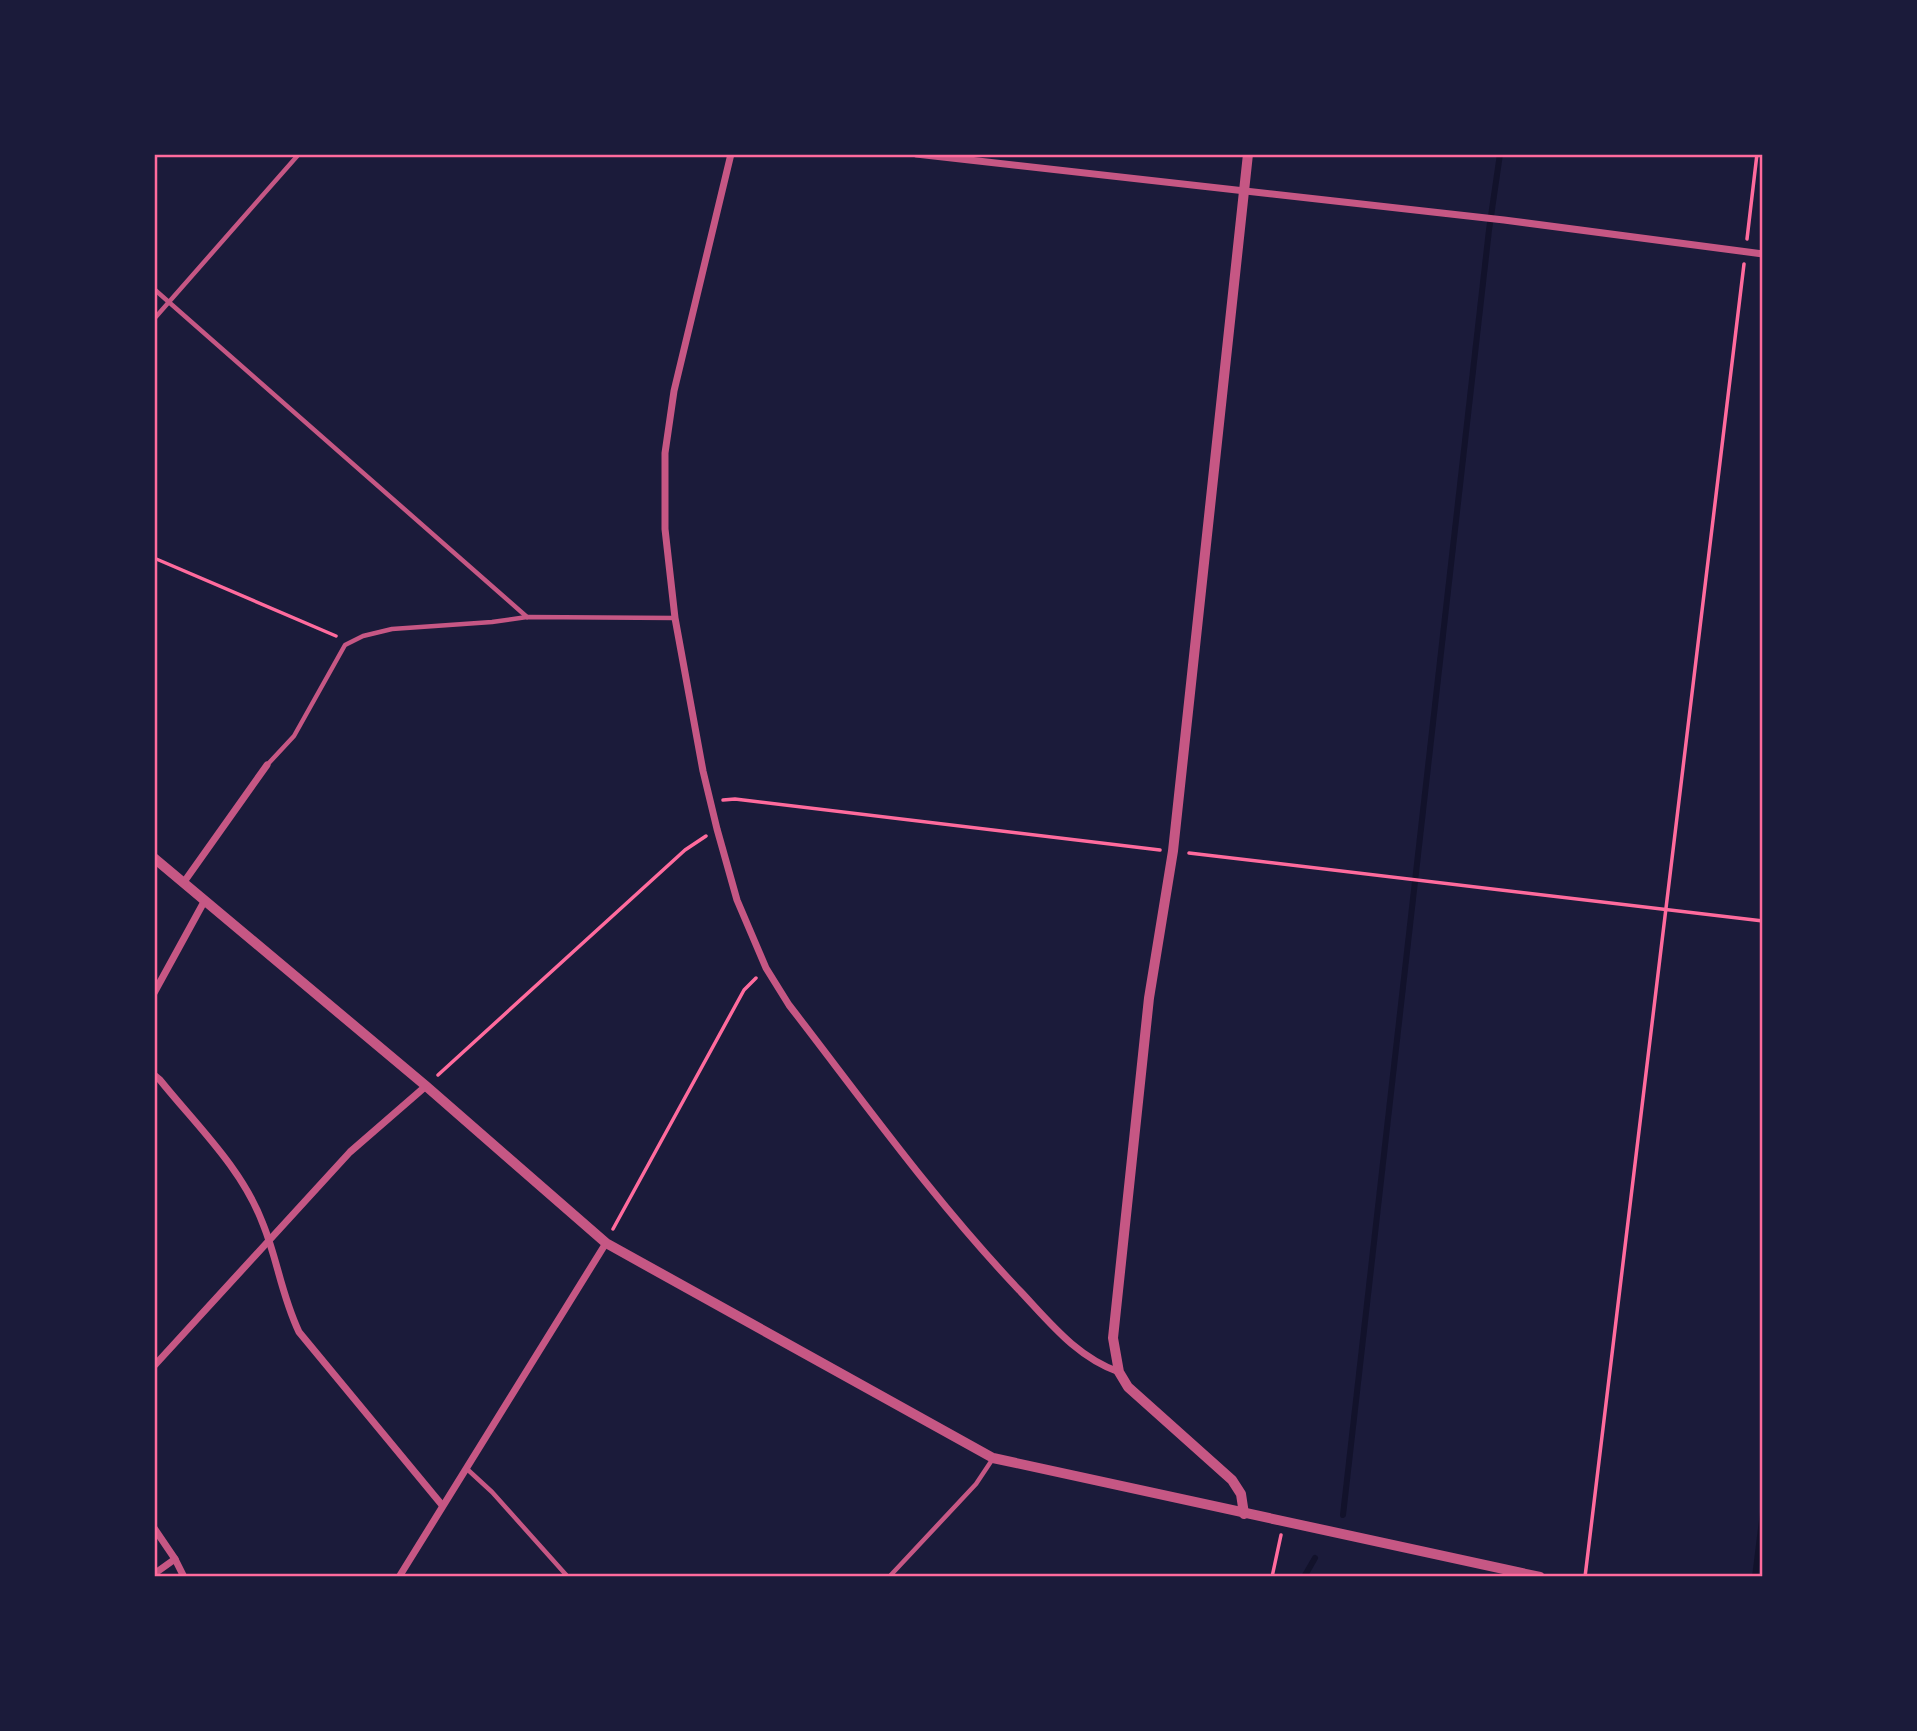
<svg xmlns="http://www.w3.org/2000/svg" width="1917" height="1731" font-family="Quicksand,sans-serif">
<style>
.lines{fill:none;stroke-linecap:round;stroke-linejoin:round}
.stream{stroke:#12122b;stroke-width:6}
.path{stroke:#ff6b9d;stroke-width:3.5}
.service{stroke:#c65784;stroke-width:4.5}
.minor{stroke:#c65784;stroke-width:7}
.tertiary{stroke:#c65784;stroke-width:10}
.neatline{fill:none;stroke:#ff6b9d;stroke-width:2.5}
</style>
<rect width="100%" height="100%" fill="#1b1b3a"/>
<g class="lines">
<g class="stream">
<path d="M 1343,1515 L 1489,230 L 1500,154"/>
<path d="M 1304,1577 L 1315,1558"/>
<path d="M 1755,1577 L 1763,1512"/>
</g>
<g class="path">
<path d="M 1747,239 L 1757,154"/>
<path d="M 154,558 L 336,636"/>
<path d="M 723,800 L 735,799 L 1160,850"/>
<path d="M 1189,853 L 1763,921"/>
<path d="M 438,1075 L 685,850 L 706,836"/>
<path d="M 613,1229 L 744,990 L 756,978"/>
<path d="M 1272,1577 L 1281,1535"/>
<path d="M 1585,1577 L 1744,264"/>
</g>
<g class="service">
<path d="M 154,289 L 527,617"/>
<path d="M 154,319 L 299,154"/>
<path d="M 267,765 L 294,736 L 345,645 L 363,636 L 392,629 L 492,622 L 527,617 L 675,618"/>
<path d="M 467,1469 L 492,1492 L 568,1577"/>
<path d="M 889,1577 L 976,1484 L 992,1460"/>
</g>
<g class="minor">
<path d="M 731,154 L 674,391 L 665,453 L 665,529 L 675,618 L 703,771 L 717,829 L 737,900 L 766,968 L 789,1005 C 864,1102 936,1203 1021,1292 C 1051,1324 1077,1357 1119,1372"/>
<path d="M 916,154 L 1504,220 L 1763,254"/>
<path d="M 184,882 L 267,765"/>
<path d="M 154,993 L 205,900"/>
<path d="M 154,1075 L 160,1080 C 197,1126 242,1168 263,1224 C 278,1261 281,1294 299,1332 L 442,1505"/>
<path d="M 154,1366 L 350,1152 L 426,1086"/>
<path d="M 154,1528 L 175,1559 L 184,1577"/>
<path d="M 154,1574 L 175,1559"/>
<path d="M 399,1577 L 606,1243"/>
</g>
<g class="tertiary">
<path d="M 154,858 L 426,1086 L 606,1243 L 993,1458 L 1540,1577"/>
<path d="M 1244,1514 L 1241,1494 L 1232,1480 L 1128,1387 L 1119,1372 L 1113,1338 L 1149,998 L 1173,851 L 1248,154"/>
</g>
</g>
<rect width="1917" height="1731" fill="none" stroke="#1b1b3a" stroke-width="312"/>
<rect x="156" y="156" width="1605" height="1419" class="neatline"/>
</svg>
